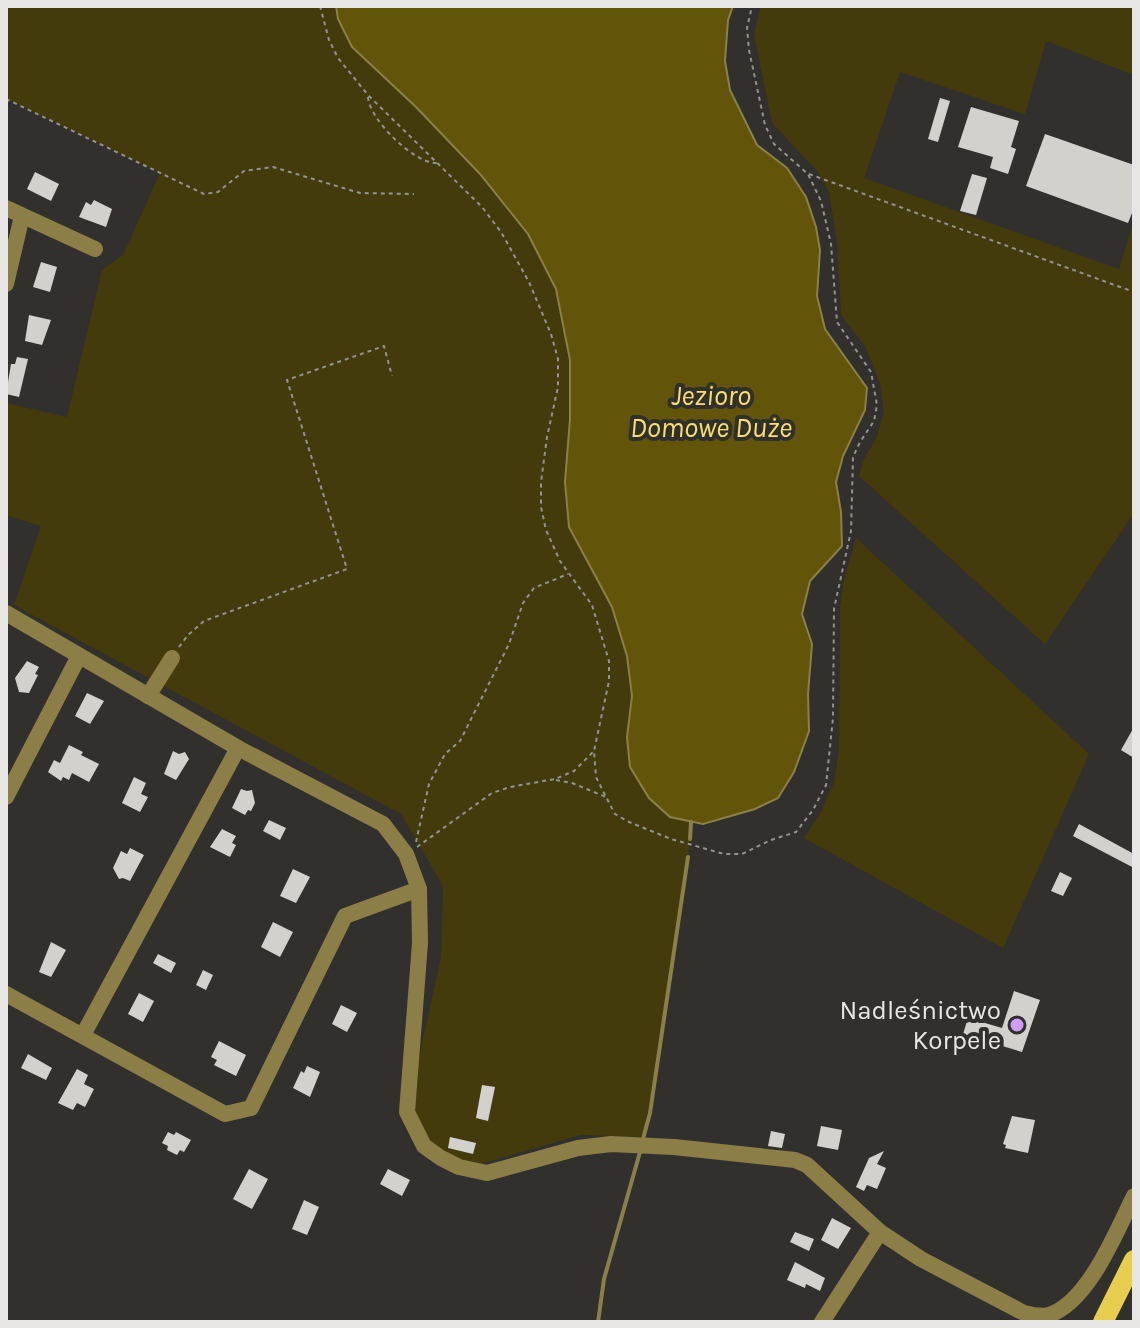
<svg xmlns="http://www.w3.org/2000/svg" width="1140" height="1328" font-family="Karla,sans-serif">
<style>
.green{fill:#443b0c}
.water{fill:#625408;stroke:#8a804a;stroke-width:2}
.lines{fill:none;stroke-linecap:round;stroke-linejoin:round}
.stream{stroke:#8a804a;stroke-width:4}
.building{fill:#d2d1cc}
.path{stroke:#949390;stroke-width:2;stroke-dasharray:4 4;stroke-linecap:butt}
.minor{stroke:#8b7f47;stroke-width:16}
.major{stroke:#e8ce4f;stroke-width:20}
.poi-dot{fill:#d09dff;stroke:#31302c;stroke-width:3}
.labels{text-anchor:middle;stroke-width:8;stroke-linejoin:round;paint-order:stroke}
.poi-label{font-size:26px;fill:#e7e6e4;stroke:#31302c;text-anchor:end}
.water-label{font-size:28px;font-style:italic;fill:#f9e068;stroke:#31302c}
</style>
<rect width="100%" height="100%" fill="#31302c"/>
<g class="green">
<path d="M 6,6 L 336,6 L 338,19 L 352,47 L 416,107 L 480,174 L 528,234 L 556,289 L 570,360 L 569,527 L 612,607 L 627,656 L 632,696 L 627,737 L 670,817 L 691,822 L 686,883 L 644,1137 L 580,1135 L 480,1164 L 441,1158 L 407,1112 L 441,957 L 443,886 L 401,814 L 14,605 L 41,526 L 6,515 L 6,403 L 67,417 L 102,270 L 123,255 L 160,173 L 6,98 Z"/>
<path d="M 761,6 L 1134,6 L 1134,75 L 1046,41 L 1025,114 L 900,72 L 864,178 L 1119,269 L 1134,220 L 1134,513 L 1045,644 L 859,476 L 864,459 L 876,439 L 884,412 L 880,383 L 865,346 L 841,315 L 837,242 L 829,192 L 818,172 L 772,123 L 754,34 Z"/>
<path d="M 856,538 L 1089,754 L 1003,948 L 804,838 L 821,812 L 834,783 L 839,750 L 840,606 L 843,584 Z"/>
</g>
<path class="water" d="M 336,6 L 733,6 L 728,20 L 725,61 L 730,90 L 757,145 L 787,168 L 806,197 L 816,227 L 820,250 L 817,296 L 825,329 L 867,388 L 865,410 L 843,456 L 836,482 L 841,512 L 842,546 L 810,581 L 802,614 L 812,644 L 808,694 L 809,731 L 794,772 L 778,798 L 755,809 L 703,824 L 670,817 L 649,798 L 630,767 L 627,737 L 632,696 L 627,656 L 612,607 L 569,527 L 565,482 L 570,419 L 570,360 L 556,289 L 528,234 L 480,174 L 416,107 L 352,47 L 338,19 Z"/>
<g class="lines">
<g class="stream">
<path d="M 690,839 L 691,822"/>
<path d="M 643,1139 L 650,1113 L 688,857"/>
<path d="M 598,1322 L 604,1279 L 640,1152"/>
</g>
</g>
<g class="building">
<path d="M 940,98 L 950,101 L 938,142 L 928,139 Z"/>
<path d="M 971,107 L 1019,121 L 1011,147 L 1016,149 L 1008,174 L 990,168 L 993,157 L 958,147 Z"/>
<path d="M 1045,134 L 1134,165 L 1134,208 L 1128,223 L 1026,186 Z"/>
<path d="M 35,172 L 59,184 L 51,201 L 27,189 Z"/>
<path d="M 972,174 L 987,178 L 976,215 L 960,211 Z"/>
<path d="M 94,200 L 112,209 L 106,227 L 79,217 L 86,202 L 91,205 Z"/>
<path d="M 41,262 L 57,267 L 50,292 L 33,287 Z"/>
<path d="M 29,315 L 51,320 L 42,345 L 25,341 Z"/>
<path d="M 17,357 L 28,359 L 19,397 L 6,394 L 11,364 L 15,364 Z"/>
<path d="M 27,661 L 39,667 L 35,674 L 38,675 L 29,693 L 19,692 L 15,678 Z"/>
<path d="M 87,693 L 104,701 L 90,724 L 75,716 Z"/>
<path d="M 1134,727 L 1134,758 L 1121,750 Z"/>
<path d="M 69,745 L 83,752 L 81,755 L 99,764 L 89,782 L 72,773 L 69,780 L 63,777 L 61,781 L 48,772 L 54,760 L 60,763 Z"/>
<path d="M 173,751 L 179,754 L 185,752 L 189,759 L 176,780 L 164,774 Z"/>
<path d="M 134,777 L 146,783 L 141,794 L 148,797 L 140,812 L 122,803 Z"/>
<path d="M 241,789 L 247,791 L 252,790 L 255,803 L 251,811 L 248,810 L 245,815 L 232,808 Z"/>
<path d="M 269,820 L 286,828 L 280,840 L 263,831 Z"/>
<path d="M 1079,824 L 1134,854 L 1134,868 L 1073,836 Z"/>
<path d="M 222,829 L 236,836 L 232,843 L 236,845 L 230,857 L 210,847 Z"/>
<path d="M 130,848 L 144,855 L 130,881 L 123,878 L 119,879 L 113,868 L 121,851 L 127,854 Z"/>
<path d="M 293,869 L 310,877 L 296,903 L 280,896 Z"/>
<path d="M 1060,872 L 1072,878 L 1063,896 L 1051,891 Z"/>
<path d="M 273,922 L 293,932 L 280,957 L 261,947 Z"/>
<path d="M 51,942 L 66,950 L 51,977 L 39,972 Z"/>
<path d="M 158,954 L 176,963 L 171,973 L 153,963 Z"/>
<path d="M 203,970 L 213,975 L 206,990 L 196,985 Z"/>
<path d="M 1014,991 L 1040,1000 L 1022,1052 L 963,1034 L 968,1018 L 1002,1028 Z"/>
<path d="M 139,993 L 154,1001 L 143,1022 L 128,1014 Z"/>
<path d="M 341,1005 L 357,1013 L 347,1032 L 332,1024 Z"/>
<path d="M 219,1041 L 246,1055 L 236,1076 L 214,1065 L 217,1060 L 211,1057 Z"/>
<path d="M 28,1054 L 52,1068 L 46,1080 L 21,1068 Z"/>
<path d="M 307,1066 L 320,1072 L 310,1097 L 293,1088 L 301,1071 L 304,1073 Z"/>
<path d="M 77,1069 L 88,1075 L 84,1084 L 94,1089 L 85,1107 L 77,1103 L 73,1110 L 58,1103 Z"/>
<path d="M 482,1085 L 495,1087 L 488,1121 L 476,1118 Z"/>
<path d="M 1012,1116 L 1035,1120 L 1028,1153 L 1005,1148 L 1006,1145 L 1003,1144 Z"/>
<path d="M 821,1126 L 842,1130 L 838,1150 L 817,1146 Z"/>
<path d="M 771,1131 L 785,1134 L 782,1148 L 768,1146 Z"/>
<path d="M 168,1132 L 174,1135 L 176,1132 L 191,1140 L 184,1152 L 180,1150 L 177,1155 L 167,1150 L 168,1146 L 162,1143 Z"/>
<path d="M 450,1137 L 476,1143 L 473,1154 L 448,1148 Z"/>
<path d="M 884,1151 L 877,1164 L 886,1168 L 877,1189 L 867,1185 L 864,1191 L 856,1187 L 869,1158 Z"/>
<path d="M 249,1169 L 268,1179 L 252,1209 L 233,1199 Z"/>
<path d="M 388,1169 L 410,1180 L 402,1196 L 380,1184 Z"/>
<path d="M 304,1200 L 319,1207 L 307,1235 L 292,1229 Z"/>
<path d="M 832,1218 L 851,1228 L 838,1249 L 821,1240 Z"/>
<path d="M 795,1232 L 814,1239 L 809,1251 L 790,1242 Z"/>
<path d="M 795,1262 L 825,1278 L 820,1291 L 806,1284 L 805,1288 L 787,1280 Z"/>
</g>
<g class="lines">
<g class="path">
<path d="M 320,6 L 329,40 L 338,58 L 368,95 L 482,207 L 501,232 L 529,282 L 551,334 L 558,359 L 558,387 L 547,437 L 541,482 L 541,507 L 546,530 L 560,561 L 592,605 L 609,661 L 609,681 L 594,751 L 596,777 L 606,797 L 615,814 L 629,822 L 671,839 L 724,854 L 742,854 L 771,840 L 796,832 L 813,810 L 826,785 L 833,718 L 834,609 L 851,531 L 853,457 L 860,442 L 874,421 L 877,405 L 871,372 L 837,322 L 831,244 L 821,201 L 808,174 L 774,144 L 765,125 L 749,50 L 747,28 L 752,6"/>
<path d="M 368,97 C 369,119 414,164 437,163"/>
<path d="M 6,99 L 204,194 L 218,192 L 244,171 L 273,167 L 360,193 L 414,194"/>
<path d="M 809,174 L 1134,292"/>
<path d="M 179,647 L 188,635 L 204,621 L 347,569 L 287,380 L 384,346 L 392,376"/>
<path d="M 556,780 L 572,783 L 606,797"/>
<path d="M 416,842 L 429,784 L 445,754 L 460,741 L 509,644 L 523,603 L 534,588 L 568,574"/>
<path d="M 417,847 L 492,793 L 510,787 L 555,779 L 574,771 L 594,751"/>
</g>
<g class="minor">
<path d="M 6,208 L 95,249"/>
<path d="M 6,284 L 22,216"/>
<path d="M 6,613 L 238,748 L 383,824 L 406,854 L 419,889 L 420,943 L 407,1112 L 424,1146 L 441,1158 L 459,1167 L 487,1173 L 578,1148 L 611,1144 L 674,1147 L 795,1160 L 807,1165 L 880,1232 L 921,1259 L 1024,1313 C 1032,1315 1041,1317 1049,1315 C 1089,1302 1117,1230 1134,1196"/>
<path d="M 148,696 L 172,658"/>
<path d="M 6,797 L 79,656"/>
<path d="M 6,994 L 225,1114 L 251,1108 L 345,916 L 419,889"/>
<path d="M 83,1035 L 238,748"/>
<path d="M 822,1322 L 880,1232"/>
</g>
<path class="major" d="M 1103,1322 L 1134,1260"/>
</g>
<circle class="poi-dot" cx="1017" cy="1025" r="8"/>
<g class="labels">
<g class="poi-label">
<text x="1001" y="1019">Nadleśnictwo<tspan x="1001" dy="30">Korpele</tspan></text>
</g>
<g class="water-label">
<text x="711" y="405">Jezioro<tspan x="711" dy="32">Domowe Duże</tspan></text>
</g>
</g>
<rect width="1140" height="1328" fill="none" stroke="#e7e6e4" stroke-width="16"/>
</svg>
